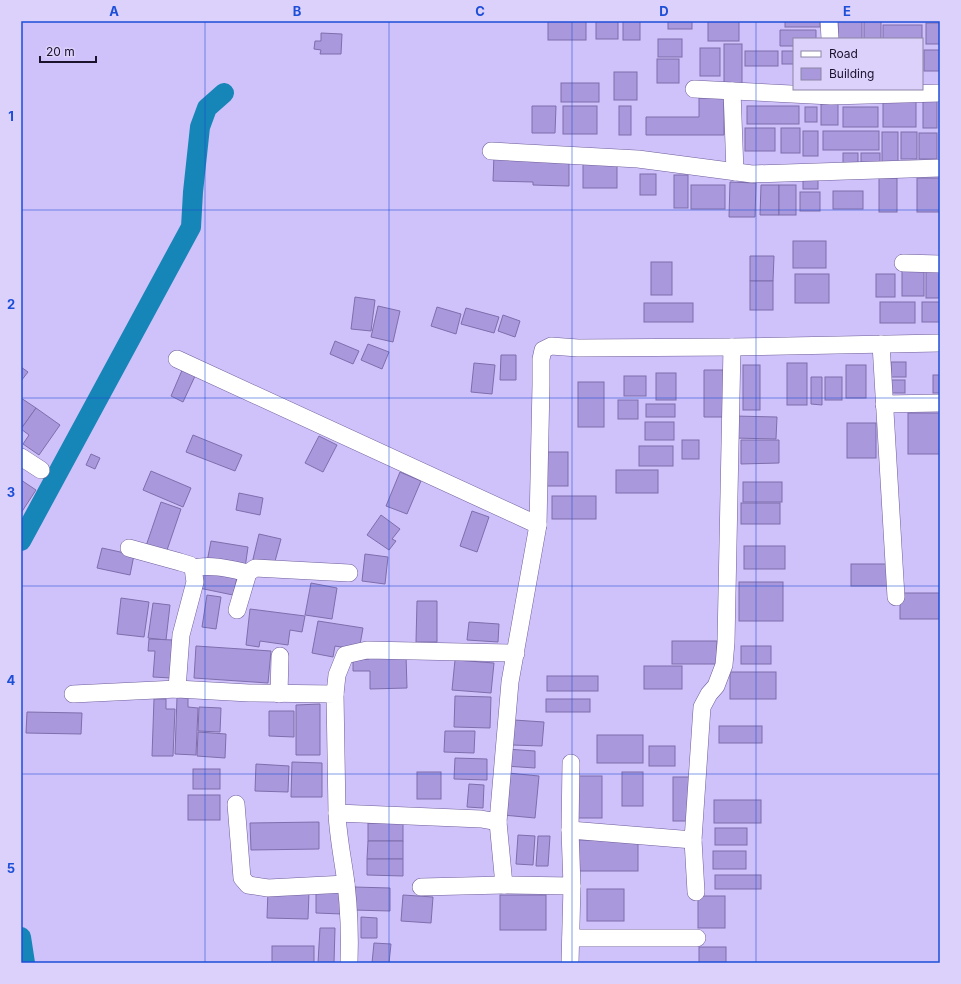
<svg xmlns="http://www.w3.org/2000/svg" width="961" height="984" font-family="Inter,sans-serif">
<style>
.lines{fill:none;stroke-linecap:round;stroke-linejoin:round}
.canal{stroke:#1685b8;stroke-width:20}
.building{fill:#a998db;stroke:#7f6ead}
.street-casing{stroke:#6f5d9b;stroke-width:18}
.street{stroke:#fff;stroke-width:17}
.grid{fill:none;stroke:#1d4ed8;stroke-width:1;stroke-opacity:0.55}
.neatline{fill:none;stroke:#1d4ed8;stroke-width:1.5}
.grid-label{font-size:13px;text-anchor:middle;font-weight:bold;fill:#1d4ed8}
</style>
<rect width="100%" height="100%" fill="#cfc1f9"/>
<g class="lines">
<g class="canal">
<path d="M 21,541 L 191,227 L 193,192 L 200,127 L 207,108 L 224,93"/>
<path d="M 21,937 L 25,963"/>
</g>
</g>
<g class="building">
<rect x="548" y="21" width="38" height="19"/>
<rect x="596" y="21" width="22" height="18"/>
<rect x="623" y="21" width="17" height="19"/>
<rect x="668" y="21" width="24" height="8"/>
<rect x="708" y="21" width="31" height="20"/>
<rect x="785" y="21" width="35" height="6"/>
<rect x="838" y="21" width="24" height="18"/>
<rect x="864" y="21" width="17" height="18"/>
<rect x="926" y="23" width="14" height="21"/>
<rect x="883" y="25" width="39" height="14"/>
<path d="M 780,30 L 816,30 L 816,39 L 794,39 L 794,46 L 780,46 Z"/>
<path d="M 321,33 L 342,34 L 341,54 L 320,54 L 321,50 L 314,49 L 315,41 L 321,41 Z"/>
<rect x="658" y="39" width="24" height="18"/>
<rect x="724" y="44" width="18" height="39"/>
<rect x="700" y="48" width="20" height="28"/>
<rect x="924" y="50" width="16" height="21"/>
<rect x="745" y="51" width="33" height="15"/>
<rect x="782" y="51" width="12" height="13"/>
<rect x="657" y="59" width="22" height="24"/>
<rect x="614" y="72" width="23" height="28"/>
<rect x="561" y="83" width="38" height="19"/>
<rect x="883" y="96" width="33" height="31"/>
<path d="M 699,98 L 724,98 L 724,135 L 646,135 L 646,117 L 699,117 Z"/>
<rect x="923" y="100" width="14" height="28"/>
<rect x="821" y="104" width="17" height="21"/>
<path d="M 532,106 L 556,106 L 555,133 L 532,133 Z"/>
<rect x="563" y="106" width="34" height="28"/>
<rect x="619" y="106" width="12" height="29"/>
<rect x="747" y="106" width="52" height="18"/>
<rect x="805" y="107" width="12" height="15"/>
<rect x="843" y="107" width="35" height="20"/>
<rect x="745" y="128" width="30" height="23"/>
<rect x="781" y="128" width="19" height="25"/>
<rect x="803" y="131" width="15" height="25"/>
<rect x="823" y="131" width="56" height="19"/>
<rect x="882" y="132" width="16" height="30"/>
<rect x="901" y="132" width="16" height="27"/>
<rect x="919" y="133" width="18" height="26"/>
<rect x="843" y="153" width="15" height="10"/>
<rect x="861" y="153" width="19" height="10"/>
<path d="M 494,155 L 569,162 L 569,186 L 533,185 L 533,182 L 493,181 Z"/>
<rect x="583" y="162" width="34" height="26"/>
<rect x="640" y="174" width="16" height="21"/>
<rect x="674" y="175" width="14" height="33"/>
<rect x="803" y="177" width="15" height="12"/>
<rect x="879" y="178" width="18" height="34"/>
<rect x="917" y="178" width="23" height="34"/>
<path d="M 730,182 L 756,183 L 755,217 L 729,217 Z"/>
<rect x="691" y="185" width="34" height="24"/>
<path d="M 761,185 L 779,185 L 779,215 L 760,215 Z"/>
<rect x="779" y="185" width="17" height="30"/>
<rect x="833" y="191" width="30" height="18"/>
<rect x="800" y="192" width="20" height="19"/>
<rect x="793" y="241" width="33" height="27"/>
<path d="M 750,256 L 774,256 L 773,281 L 750,281 Z"/>
<rect x="651" y="262" width="21" height="33"/>
<rect x="902" y="270" width="22" height="26"/>
<rect x="926" y="271" width="13" height="27"/>
<rect x="795" y="274" width="34" height="29"/>
<rect x="876" y="274" width="19" height="23"/>
<rect x="750" y="281" width="23" height="29"/>
<path d="M 355,297 L 375,300 L 371,331 L 351,329 Z"/>
<rect x="880" y="302" width="35" height="21"/>
<rect x="922" y="302" width="18" height="20"/>
<rect x="644" y="303" width="49" height="19"/>
<path d="M 378,306 L 400,311 L 393,342 L 371,337 Z"/>
<path d="M 437,307 L 461,314 L 456,334 L 431,326 Z"/>
<path d="M 466,308 L 499,317 L 494,333 L 461,324 Z"/>
<path d="M 503,315 L 520,321 L 515,337 L 498,331 Z"/>
<path d="M 335,341 L 359,351 L 353,364 L 330,354 Z"/>
<path d="M 368,344 L 389,352 L 382,369 L 361,360 Z"/>
<path d="M 501,355 L 516,355 L 516,380 L 500,380 Z"/>
<rect x="891" y="362" width="15" height="15"/>
<path d="M 474,363 L 495,365 L 492,394 L 471,392 Z"/>
<rect x="787" y="363" width="20" height="42"/>
<rect x="743" y="365" width="17" height="45"/>
<rect x="846" y="365" width="20" height="33"/>
<path d="M 21,367 L 28,372 L 21,381 Z"/>
<path d="M 183,368 L 196,374 L 183,402 L 171,396 Z"/>
<path d="M 704,370 L 727,370 L 726,417 L 704,417 Z"/>
<rect x="656" y="373" width="20" height="27"/>
<rect x="933" y="375" width="7" height="18"/>
<rect x="624" y="376" width="22" height="20"/>
<path d="M 811,377 L 822,377 L 822,405 L 811,404 Z"/>
<rect x="825" y="377" width="17" height="23"/>
<rect x="891" y="380" width="14" height="13"/>
<rect x="578" y="382" width="26" height="45"/>
<path d="M 21,398 L 36,408 L 21,429 Z"/>
<rect x="618" y="400" width="20" height="19"/>
<rect x="646" y="404" width="29" height="13"/>
<path d="M 36,408 L 60,425 L 39,455 L 23,444 L 29,435 L 21,429 Z"/>
<rect x="908" y="413" width="32" height="41"/>
<path d="M 734,416 L 777,417 L 776,439 L 733,438 Z"/>
<rect x="645" y="422" width="29" height="18"/>
<rect x="847" y="423" width="29" height="35"/>
<path d="M 193,435 L 242,455 L 235,471 L 186,452 Z"/>
<path d="M 319,436 L 337,445 L 323,472 L 305,463 Z"/>
<rect x="682" y="440" width="17" height="19"/>
<path d="M 741,440 L 779,440 L 779,463 L 741,464 Z"/>
<rect x="639" y="446" width="34" height="20"/>
<rect x="546" y="452" width="22" height="34"/>
<path d="M 91,454 L 100,458 L 95,469 L 86,465 Z"/>
<rect x="616" y="470" width="42" height="23"/>
<path d="M 151,471 L 191,488 L 183,507 L 143,490 Z"/>
<path d="M 400,472 L 421,481 L 407,514 L 386,506 Z"/>
<path d="M 21,480 L 36,490 L 21,513 Z"/>
<rect x="743" y="482" width="39" height="20"/>
<path d="M 239,493 L 263,498 L 260,515 L 236,510 Z"/>
<rect x="552" y="496" width="44" height="23"/>
<path d="M 161,502 L 181,509 L 165,556 L 145,549 Z"/>
<rect x="741" y="503" width="39" height="21"/>
<path d="M 472,511 L 489,517 L 477,552 L 460,546 Z"/>
<path d="M 381,515 L 400,529 L 392,539 L 396,541 L 389,550 L 367,535 Z"/>
<path d="M 259,534 L 281,539 L 274,565 L 253,559 Z"/>
<path d="M 211,541 L 248,547 L 245,568 L 207,562 Z"/>
<rect x="744" y="546" width="41" height="23"/>
<path d="M 102,548 L 134,555 L 130,575 L 97,568 Z"/>
<path d="M 365,554 L 388,557 L 385,584 L 362,581 Z"/>
<rect x="851" y="564" width="39" height="22"/>
<path d="M 204,570 L 237,578 L 233,595 L 199,588 Z"/>
<rect x="739" y="582" width="44" height="39"/>
<path d="M 311,583 L 337,588 L 332,619 L 305,615 Z"/>
<rect x="900" y="593" width="40" height="26"/>
<path d="M 207,595 L 221,597 L 216,629 L 202,627 Z"/>
<path d="M 121,598 L 149,602 L 144,637 L 117,634 Z"/>
<path d="M 417,601 L 437,601 L 437,642 L 416,642 Z"/>
<path d="M 153,603 L 170,605 L 166,640 L 148,638 Z"/>
<path d="M 250,609 L 305,616 L 302,632 L 290,630 L 288,645 L 260,641 L 259,647 L 246,645 Z"/>
<path d="M 318,621 L 363,628 L 359,650 L 335,646 L 333,657 L 312,653 Z"/>
<path d="M 469,622 L 499,624 L 498,642 L 467,640 Z"/>
<path d="M 149,639 L 173,640 L 171,678 L 153,677 L 155,651 L 148,651 Z"/>
<rect x="672" y="641" width="45" height="23"/>
<path d="M 196,646 L 271,651 L 268,683 L 194,678 Z"/>
<rect x="741" y="646" width="30" height="18"/>
<path d="M 406,655 L 407,688 L 370,689 L 370,671 L 353,671 L 353,660 L 369,659 L 369,656 Z"/>
<path d="M 455,660 L 494,663 L 491,693 L 452,690 Z"/>
<rect x="644" y="666" width="38" height="23"/>
<rect x="730" y="672" width="46" height="27"/>
<rect x="547" y="676" width="51" height="15"/>
<path d="M 455,696 L 491,697 L 490,728 L 454,727 Z"/>
<path d="M 177,697 L 188,698 L 188,707 L 198,708 L 196,755 L 175,754 Z"/>
<path d="M 154,699 L 166,699 L 166,709 L 175,709 L 173,756 L 152,756 Z"/>
<rect x="546" y="699" width="44" height="13"/>
<path d="M 320,704 L 320,755 L 296,755 L 296,705 Z"/>
<path d="M 199,707 L 221,708 L 220,732 L 198,731 Z"/>
<path d="M 269,711 L 294,711 L 294,737 L 269,736 Z"/>
<path d="M 27,712 L 82,713 L 81,734 L 26,733 Z"/>
<path d="M 514,720 L 544,722 L 542,746 L 512,745 Z"/>
<rect x="719" y="726" width="43" height="17"/>
<path d="M 445,731 L 475,731 L 474,753 L 444,752 Z"/>
<path d="M 198,732 L 226,734 L 225,758 L 197,756 Z"/>
<rect x="597" y="735" width="46" height="28"/>
<rect x="649" y="746" width="26" height="20"/>
<path d="M 506,749 L 535,751 L 535,768 L 505,766 Z"/>
<path d="M 455,758 L 487,759 L 487,780 L 454,779 Z"/>
<path d="M 292,762 L 322,763 L 322,797 L 291,797 Z"/>
<path d="M 256,764 L 289,766 L 288,792 L 255,791 Z"/>
<rect x="193" y="769" width="27" height="20"/>
<rect x="417" y="772" width="24" height="27"/>
<rect x="622" y="772" width="21" height="34"/>
<path d="M 508,773 L 539,776 L 535,818 L 503,815 Z"/>
<rect x="578" y="776" width="24" height="42"/>
<rect x="673" y="777" width="18" height="44"/>
<path d="M 469,784 L 484,785 L 483,808 L 467,807 Z"/>
<rect x="188" y="795" width="32" height="25"/>
<rect x="714" y="800" width="47" height="23"/>
<path d="M 319,822 L 319,849 L 251,850 L 250,823 Z"/>
<rect x="368" y="823" width="35" height="18"/>
<rect x="715" y="828" width="32" height="17"/>
<path d="M 518,835 L 535,836 L 533,865 L 516,864 Z"/>
<path d="M 538,836 L 550,836 L 548,866 L 536,866 Z"/>
<rect x="578" y="840" width="60" height="31"/>
<path d="M 368,841 L 403,841 L 403,859 L 367,859 Z"/>
<rect x="713" y="851" width="33" height="18"/>
<path d="M 367,859 L 403,859 L 403,876 L 367,875 Z"/>
<rect x="715" y="875" width="46" height="14"/>
<path d="M 354,887 L 390,888 L 390,911 L 353,910 Z"/>
<rect x="587" y="889" width="37" height="32"/>
<path d="M 268,890 L 309,892 L 308,919 L 267,918 Z"/>
<path d="M 316,890 L 343,890 L 342,914 L 316,913 Z"/>
<path d="M 403,895 L 433,897 L 431,923 L 401,921 Z"/>
<rect x="500" y="895" width="46" height="35"/>
<rect x="698" y="896" width="27" height="32"/>
<path d="M 361,917 L 377,918 L 377,938 L 361,938 Z"/>
<path d="M 320,928 L 335,928 L 334,963 L 318,963 Z"/>
<path d="M 374,943 L 391,944 L 389,963 L 372,963 Z"/>
<rect x="272" y="946" width="42" height="17"/>
<rect x="699" y="947" width="27" height="16"/>
</g>
<g class="lines">
<defs>
<g id="street">
<path d="M 829,21 L 830,39"/>
<path d="M 694,89 L 831,96 L 940,93"/>
<path d="M 732,91 L 735,172"/>
<path d="M 491,151 L 638,159 L 752,174 L 940,168"/>
<path d="M 903,263 L 940,264"/>
<path d="M 881,344 L 896,597"/>
<path d="M 177,359 L 538,525"/>
<path d="M 884,404 L 940,403"/>
<path d="M 21,457 L 41,470"/>
<path d="M 129,548 L 180,562 L 190,565 L 193,568 L 195,582 L 181,635 L 177,689"/>
<path d="M 193,568 C 212,564 230,569 248,573"/>
<path d="M 237,610 L 248,573 L 255,568 L 349,573"/>
<path d="M 73,694 L 177,689 L 249,693 L 335,694 L 337,813 L 481,819 L 498,822 L 510,682 L 538,525 L 541,385 L 541,359 L 543,350 L 551,346 L 578,348 L 732,347 L 940,343"/>
<path d="M 279,694 L 280,656"/>
<path d="M 335,694 L 337,675 L 345,655 L 367,650 L 516,653"/>
<path d="M 236,804 L 242,878 L 248,885 L 268,888 L 346,884"/>
<path d="M 337,813 C 338,837 343,860 346,883 C 349,909 350,937 349,963"/>
<path d="M 498,822 L 504,885"/>
<path d="M 570,830 L 693,840 L 702,707 L 709,694 L 716,686 L 724,665 L 726,642 L 732,347"/>
<path d="M 693,840 L 696,892"/>
<path d="M 421,887 L 504,885 L 572,886 L 570,830 L 571,763"/>
<path d="M 571,938 L 697,938"/>
<path d="M 570,963 L 572,886"/>
</g>
</defs>
<use href="#street" class="street-casing"/>
<use href="#street" class="street"/>
</g>
<path class="grid" d="M 205,21 L 205,963M 389,21 L 389,963M 572,21 L 572,963M 756,21 L 756,963M 21,210 L 940,210M 21,398 L 940,398M 21,586 L 940,586M 21,774 L 940,774"/>
<rect width="961" height="984" fill="none" stroke="#dbd1fb" stroke-width="44"/>
<rect x="793" y="38" width="130" height="52" fill="#dbd1fb" stroke="#8e85a8"/>
<rect x="801" y="51" width="20" height="6" fill="#ffffff" stroke="#8e85a8"/>
<text x="829" y="58" font-size="12" fill="#1b132c">Road</text>
<rect x="801" y="68" width="20" height="12" fill="#a998db" stroke="#8e85a8"/>
<text x="829" y="78" font-size="12" fill="#1b132c">Building</text>
<path d="M40 56v6h56v-6" fill="none" stroke="#1b132c" stroke-width="2"/>
<text x="46" y="56" font-size="12" fill="#1b132c" stroke="#dbd1fb" stroke-width="3" paint-order="stroke">20 m</text>
<rect x="22" y="22" width="917" height="940" class="neatline"/>
<g class="grid-label">
<text x="114" y="16">A</text>
<text x="297" y="16">B</text>
<text x="480" y="16">C</text>
<text x="664" y="16">D</text>
<text x="847" y="16">E</text>
<text x="11" y="121">1</text>
<text x="11" y="309">2</text>
<text x="11" y="497">3</text>
<text x="11" y="685">4</text>
<text x="11" y="873">5</text>
</g>
</svg>
